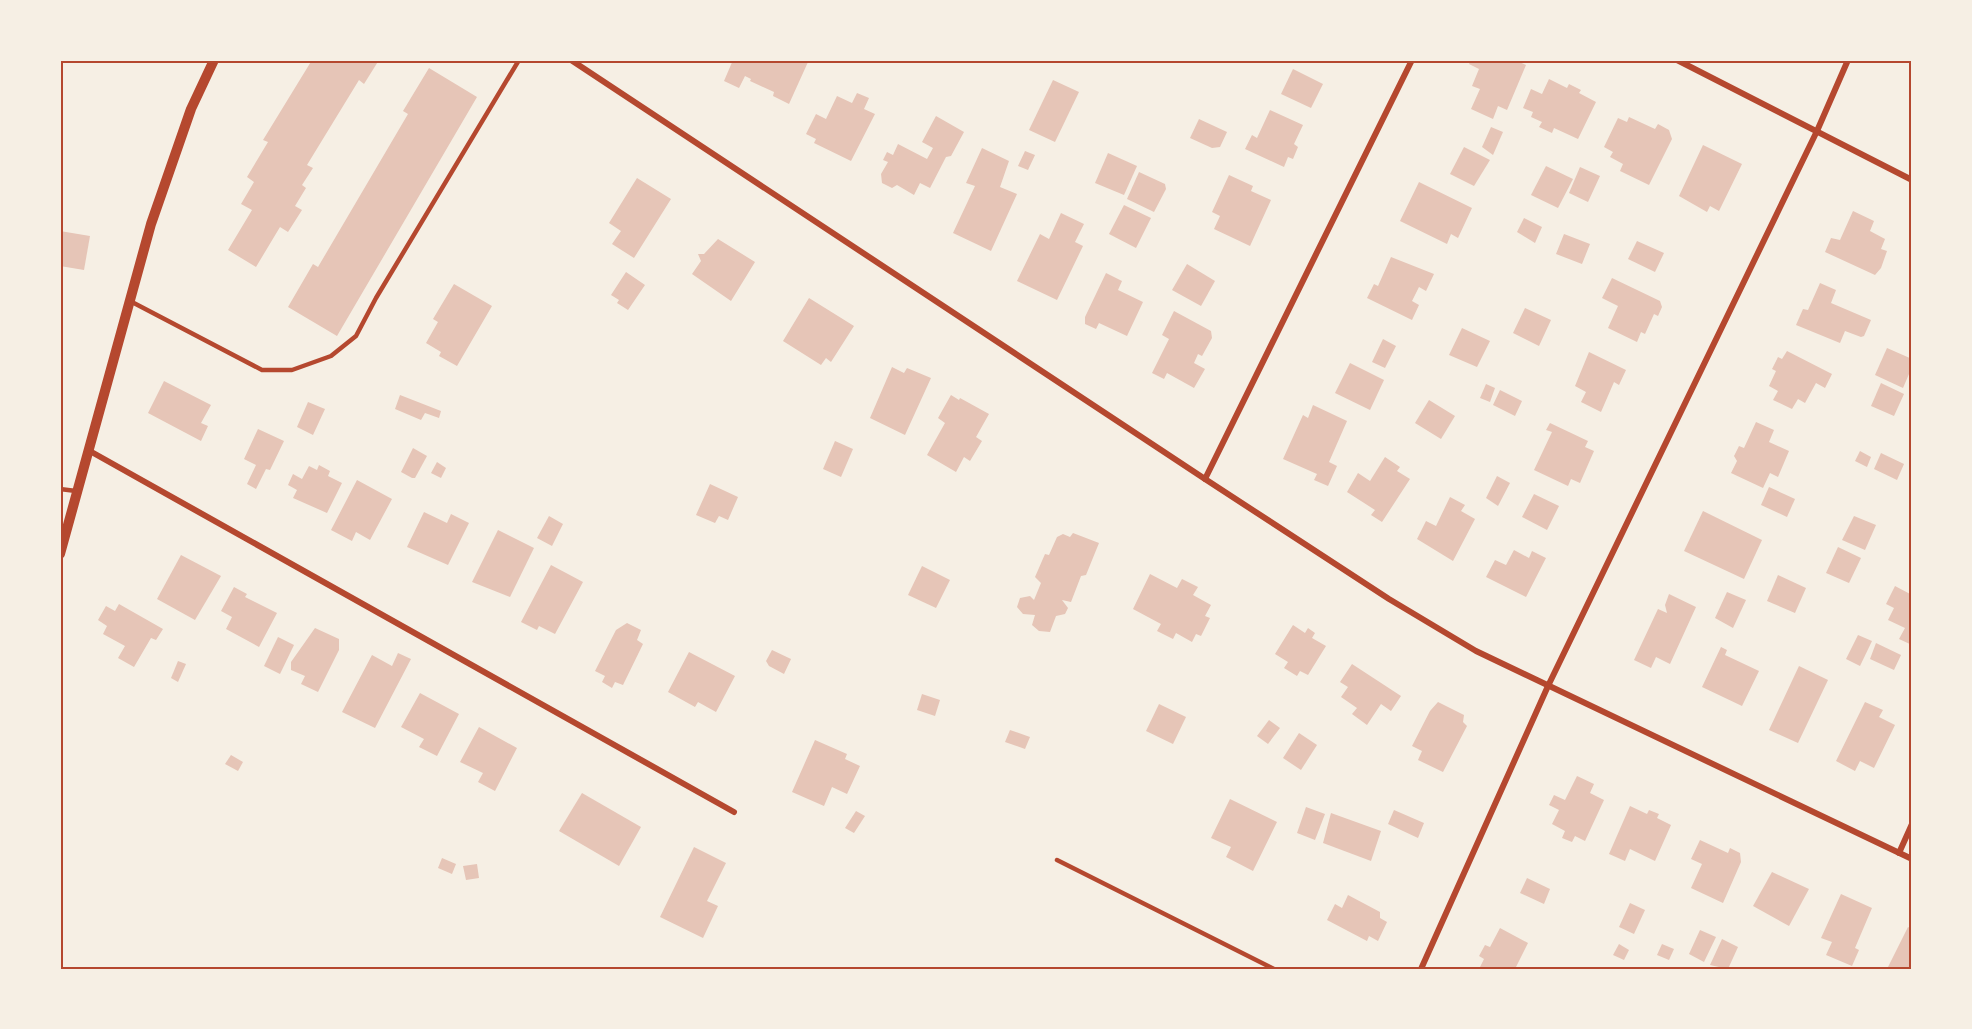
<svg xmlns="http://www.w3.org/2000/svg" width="1972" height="1029" font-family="'Archivo Narrow',sans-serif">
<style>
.building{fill:#e6c5b7}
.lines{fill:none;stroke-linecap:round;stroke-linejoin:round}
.service{stroke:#b5482f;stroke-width:4.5}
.minor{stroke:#b5482f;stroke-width:6}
.tertiary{stroke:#b5482f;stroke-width:10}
.neatline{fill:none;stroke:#b5482f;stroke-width:2}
</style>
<rect width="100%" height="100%" fill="#f6efe4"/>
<g class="building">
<path d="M 312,60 L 379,60 L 364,84 L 359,80 L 307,165 L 313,168 L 302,185 L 306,188 L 295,206 L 302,210 L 288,232 L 280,227 L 256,267 L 228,250 L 252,210 L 241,204 L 254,182 L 247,177 L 268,142 L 263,140 Z"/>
<path d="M 733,60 L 802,60 L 808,62 L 789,104 L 773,96 L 774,92 L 750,81 L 751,79 L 745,76 L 739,88 L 724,81 Z"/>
<path d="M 1471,60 L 1515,60 L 1526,65 L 1507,110 L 1498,106 L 1493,119 L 1471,109 L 1480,89 L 1472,86 L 1479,69 L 1469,64 Z"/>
<path d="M 429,68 L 477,97 L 337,336 L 288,307 L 313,264 L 318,267 L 408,114 L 403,111 Z"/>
<path d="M 1293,69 L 1323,84 L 1311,108 L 1281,94 Z"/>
<path d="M 1549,79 L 1567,88 L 1569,84 L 1581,90 L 1579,93 L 1596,102 L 1578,139 L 1554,128 L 1552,133 L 1539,127 L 1542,122 L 1531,117 L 1533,112 L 1523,108 L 1531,89 L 1542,94 Z"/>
<path d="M 1053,80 L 1079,92 L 1055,142 L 1029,130 Z"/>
<path d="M 857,93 L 869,98 L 864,109 L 875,114 L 851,161 L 814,143 L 816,139 L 806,134 L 816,114 L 826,119 L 837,96 L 852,103 Z"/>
<path d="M 1270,110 L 1303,125 L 1294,144 L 1298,147 L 1293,159 L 1288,157 L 1284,167 L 1245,149 L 1252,135 L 1257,138 Z"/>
<path d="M 936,116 L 964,132 L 951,156 L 946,157 L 930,188 L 920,183 L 914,195 L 897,185 L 892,188 L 882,183 L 881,174 L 888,162 L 883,160 L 887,152 L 893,155 L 898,144 L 927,159 L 933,148 L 922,142 Z"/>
<path d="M 1629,117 L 1655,129 L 1658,124 L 1669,130 L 1672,139 L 1649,185 L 1620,171 L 1623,164 L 1610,157 L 1613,152 L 1604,147 L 1618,118 L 1627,122 Z"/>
<path d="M 1199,119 L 1227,132 L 1220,147 L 1212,148 L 1190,138 Z"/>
<path d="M 1491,127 L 1503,132 L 1493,155 L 1482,147 Z"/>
<path d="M 1703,145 L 1742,164 L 1719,211 L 1710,206 L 1707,212 L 1679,196 Z"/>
<path d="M 1464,147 L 1490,160 L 1474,186 L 1450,174 Z"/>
<path d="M 982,148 L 1009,161 L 1000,187 L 1017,194 L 991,251 L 953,233 L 975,186 L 966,183 Z"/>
<path d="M 1025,151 L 1035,155 L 1028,170 L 1018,166 Z"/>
<path d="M 1108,153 L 1137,166 L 1124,195 L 1095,183 Z"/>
<path d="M 1546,166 L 1573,179 L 1558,208 L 1531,195 Z"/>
<path d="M 1580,167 L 1600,176 L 1588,202 L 1569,193 Z"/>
<path d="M 1139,172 L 1165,184 L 1166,189 L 1154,212 L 1127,199 Z"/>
<path d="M 1229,175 L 1253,186 L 1251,191 L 1271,200 L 1250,246 L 1214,229 L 1220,216 L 1212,212 Z"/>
<path d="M 637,178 L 671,199 L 634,258 L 612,244 L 621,231 L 609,223 Z"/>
<path d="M 1419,182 L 1472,208 L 1458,238 L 1451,234 L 1447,244 L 1400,221 Z"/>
<path d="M 1124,205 L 1151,218 L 1136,248 L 1109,234 Z"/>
<path d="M 1853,211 L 1874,221 L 1870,231 L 1885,239 L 1881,249 L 1887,251 L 1881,268 L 1875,275 L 1825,252 L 1831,238 L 1840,240 Z"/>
<path d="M 1061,213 L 1084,224 L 1075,242 L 1083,246 L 1057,300 L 1017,281 L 1040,234 L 1049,239 Z"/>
<path d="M 1524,218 L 1542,227 L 1535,243 L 1517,232 Z"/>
<path d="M 60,231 L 90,236 L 84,270 L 60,266 Z"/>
<path d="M 1564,234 L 1590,244 L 1582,264 L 1556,254 Z"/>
<path d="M 718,239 L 755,262 L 731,301 L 692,274 L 701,261 L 698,254 L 704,254 Z"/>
<path d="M 1637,241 L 1664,253 L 1655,272 L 1628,259 Z"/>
<path d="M 1391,257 L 1434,274 L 1426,291 L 1419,287 L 1412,301 L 1419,305 L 1412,320 L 1367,298 L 1374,284 L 1378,286 Z"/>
<path d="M 1187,264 L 1215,281 L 1201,306 L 1172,290 Z"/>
<path d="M 626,272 L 645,285 L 628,310 L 617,303 L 619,300 L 611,295 Z"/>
<path d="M 1106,273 L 1122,281 L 1118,290 L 1143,302 L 1127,336 L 1099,323 L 1096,329 L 1085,324 L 1085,317 Z"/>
<path d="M 1612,278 L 1660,301 L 1662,307 L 1658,316 L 1654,314 L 1645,334 L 1641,332 L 1637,342 L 1608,328 L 1618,306 L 1602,298 Z"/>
<path d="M 1820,283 L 1836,290 L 1831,303 L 1871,320 L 1864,336 L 1861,337 L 1845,331 L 1840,343 L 1796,325 L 1803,309 L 1808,310 Z"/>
<path d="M 454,284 L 492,306 L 457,366 L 439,356 L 441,352 L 426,343 L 438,322 L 433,319 Z"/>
<path d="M 809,298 L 854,326 L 831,362 L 826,358 L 821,365 L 783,341 Z"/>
<path d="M 1525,308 L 1551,320 L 1539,346 L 1513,333 Z"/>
<path d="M 1174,311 L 1211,331 L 1212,338 L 1202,356 L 1198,354 L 1194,363 L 1205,369 L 1194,388 L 1167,373 L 1164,379 L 1152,373 L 1169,339 L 1162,335 Z"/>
<path d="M 1462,328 L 1490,341 L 1477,367 L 1449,355 Z"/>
<path d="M 1383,339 L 1396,346 L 1385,368 L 1372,362 Z"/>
<path d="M 1887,348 L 1912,359 L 1912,367 L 1903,388 L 1875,375 Z"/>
<path d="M 1787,351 L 1832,374 L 1825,388 L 1816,383 L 1805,403 L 1798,399 L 1792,409 L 1773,400 L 1778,391 L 1769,386 L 1776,371 L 1772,369 L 1778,357 L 1782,359 Z"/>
<path d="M 1589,352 L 1626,370 L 1619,385 L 1614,382 L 1601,412 L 1581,402 L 1586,392 L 1575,386 Z"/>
<path d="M 1350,363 L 1384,380 L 1370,410 L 1335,393 Z"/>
<path d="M 892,367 L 904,373 L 907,368 L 931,378 L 905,435 L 870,418 Z"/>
<path d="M 164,381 L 211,405 L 201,423 L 208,426 L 201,441 L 148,413 Z"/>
<path d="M 1881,383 L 1904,394 L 1894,416 L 1871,406 Z"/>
<path d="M 1486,384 L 1495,388 L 1490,402 L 1480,398 Z"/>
<path d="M 1500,390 L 1522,401 L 1515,416 L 1493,405 Z"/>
<path d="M 400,395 L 441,411 L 439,418 L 425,413 L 421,420 L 395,409 Z"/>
<path d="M 951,395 L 959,400 L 960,398 L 989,414 L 976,437 L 982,441 L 970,461 L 964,457 L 956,472 L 927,455 L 945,423 L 938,418 Z"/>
<path d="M 1429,400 L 1455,416 L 1441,439 L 1415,423 Z"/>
<path d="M 308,402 L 325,409 L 313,435 L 297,427 Z"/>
<path d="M 1313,405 L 1347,421 L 1329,462 L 1337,466 L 1328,486 L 1314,480 L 1317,474 L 1283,459 L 1303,415 L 1308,418 Z"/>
<path d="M 1756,422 L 1774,430 L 1769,442 L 1789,451 L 1778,477 L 1770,473 L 1763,488 L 1731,473 L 1737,461 L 1734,456 L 1739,446 L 1744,448 Z"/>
<path d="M 1550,423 L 1588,441 L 1585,447 L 1594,451 L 1580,483 L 1571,479 L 1568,486 L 1534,470 L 1552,432 L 1546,430 Z"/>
<path d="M 258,429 L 284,441 L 270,470 L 266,469 L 256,489 L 247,484 L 256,465 L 244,459 Z"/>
<path d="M 835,441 L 853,449 L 841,477 L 823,469 Z"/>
<path d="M 413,448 L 427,456 L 415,478 L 412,478 L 401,472 Z"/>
<path d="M 1860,451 L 1871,457 L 1867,467 L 1855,461 Z"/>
<path d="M 1881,453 L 1904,464 L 1897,480 L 1874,469 Z"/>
<path d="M 1385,457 L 1400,467 L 1397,471 L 1410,479 L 1382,522 L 1371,515 L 1375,510 L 1347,492 L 1358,473 L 1370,481 Z"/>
<path d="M 437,462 L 446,468 L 441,478 L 431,473 Z"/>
<path d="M 319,465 L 330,471 L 328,476 L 342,483 L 327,513 L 293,498 L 297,490 L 288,485 L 293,474 L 302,479 L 309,466 L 317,470 Z"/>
<path d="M 1497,476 L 1510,483 L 1498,506 L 1486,498 Z"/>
<path d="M 357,480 L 392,499 L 370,540 L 356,532 L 352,541 L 331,530 Z"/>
<path d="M 710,484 L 738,497 L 728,520 L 719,516 L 715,523 L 696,515 Z"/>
<path d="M 1769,487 L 1795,499 L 1787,517 L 1761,505 Z"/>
<path d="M 1534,494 L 1559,506 L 1547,530 L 1522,517 Z"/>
<path d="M 1450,497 L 1465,505 L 1461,511 L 1475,519 L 1453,561 L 1417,539 L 1426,521 L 1436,526 Z"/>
<path d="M 1703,511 L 1762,540 L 1744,579 L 1684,551 Z"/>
<path d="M 424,512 L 447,523 L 451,514 L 469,523 L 448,565 L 407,547 Z"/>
<path d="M 549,516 L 563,524 L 552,546 L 537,538 Z"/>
<path d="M 1854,516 L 1876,525 L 1865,550 L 1842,540 Z"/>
<path d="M 498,530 L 534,548 L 510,597 L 472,582 Z"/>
<path d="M 1073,533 L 1099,543 L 1086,575 L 1081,576 L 1071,602 L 1062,600 L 1068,608 L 1065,614 L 1056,616 L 1050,632 L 1039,631 L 1032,625 L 1035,615 L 1023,614 L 1017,607 L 1020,598 L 1030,596 L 1034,600 L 1041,583 L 1035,577 L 1045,554 L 1049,555 L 1057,537 L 1063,534 L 1070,537 Z"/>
<path d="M 1838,547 L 1861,558 L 1849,583 L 1826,573 Z"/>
<path d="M 1514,550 L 1529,558 L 1532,551 L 1546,558 L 1526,597 L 1486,577 L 1495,560 L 1506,565 Z"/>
<path d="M 181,555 L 221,576 L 195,620 L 157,599 Z"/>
<path d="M 551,565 L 583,582 L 555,634 L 539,626 L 537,630 L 521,622 Z"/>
<path d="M 922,566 L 950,580 L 936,608 L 908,595 Z"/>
<path d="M 1150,574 L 1177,588 L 1182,579 L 1198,587 L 1193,595 L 1211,605 L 1205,616 L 1210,618 L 1201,636 L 1196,634 L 1192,642 L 1176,633 L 1173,639 L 1157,631 L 1161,624 L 1133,609 Z"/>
<path d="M 1778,575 L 1806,588 L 1795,613 L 1767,601 Z"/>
<path d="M 1895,586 L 1912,595 L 1912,645 L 1899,639 L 1905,628 L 1888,620 L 1894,608 L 1886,604 Z"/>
<path d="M 234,587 L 247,594 L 245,597 L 277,613 L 259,647 L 226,629 L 232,617 L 221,611 Z"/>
<path d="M 1727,592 L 1746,600 L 1733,628 L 1715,618 Z"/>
<path d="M 1669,594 L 1696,607 L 1670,664 L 1656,657 L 1651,668 L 1634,660 L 1658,609 L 1667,613 L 1665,605 Z"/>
<path d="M 119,604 L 163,629 L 156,640 L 151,638 L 134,667 L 118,658 L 125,646 L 103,634 L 107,626 L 98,620 L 106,606 L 115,611 Z"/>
<path d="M 627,623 L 641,630 L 637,640 L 643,644 L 623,685 L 615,682 L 612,688 L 602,682 L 605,676 L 595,671 L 616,630 Z"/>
<path d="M 1293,625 L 1305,633 L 1308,628 L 1315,633 L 1312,638 L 1326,646 L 1308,675 L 1300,671 L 1297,676 L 1284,668 L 1288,662 L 1275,654 Z"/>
<path d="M 315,628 L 339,639 L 339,650 L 318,692 L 301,684 L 305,676 L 291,670 L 291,662 Z"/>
<path d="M 1858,635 L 1872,641 L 1860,666 L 1846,659 Z"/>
<path d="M 278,637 L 294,645 L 280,674 L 264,666 Z"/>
<path d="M 1876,643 L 1901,655 L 1894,670 L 1870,659 Z"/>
<path d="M 1721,647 L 1727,650 L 1725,655 L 1759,671 L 1742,706 L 1702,687 Z"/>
<path d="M 772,650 L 791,659 L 784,674 L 769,666 L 766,661 Z"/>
<path d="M 689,652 L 735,676 L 716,712 L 698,702 L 695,707 L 668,692 Z"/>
<path d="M 398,653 L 411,659 L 375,728 L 342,712 L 372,655 L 392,666 Z"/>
<path d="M 178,661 L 186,664 L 178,682 L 171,678 Z"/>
<path d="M 1352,664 L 1401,696 L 1391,711 L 1381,704 L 1367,725 L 1352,714 L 1357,708 L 1341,697 L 1348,687 L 1340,682 Z"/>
<path d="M 1799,666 L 1828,680 L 1798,743 L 1769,730 Z"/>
<path d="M 420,693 L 459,714 L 437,756 L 419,747 L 424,739 L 401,727 Z"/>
<path d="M 922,694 L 940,700 L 935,716 L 917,710 Z"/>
<path d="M 1438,702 L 1464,715 L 1463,722 L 1467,726 L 1443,772 L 1418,760 L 1422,751 L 1412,746 L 1430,711 Z"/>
<path d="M 1865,702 L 1883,710 L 1879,717 L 1895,725 L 1874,768 L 1860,761 L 1855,771 L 1836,761 Z"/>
<path d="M 1159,704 L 1186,717 L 1173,744 L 1146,731 Z"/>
<path d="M 1269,720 L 1280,728 L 1268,744 L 1257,736 Z"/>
<path d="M 479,727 L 517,748 L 495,791 L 478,782 L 483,773 L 460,762 Z"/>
<path d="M 1010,730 L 1030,737 L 1025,749 L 1005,742 Z"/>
<path d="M 1299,733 L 1317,745 L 1301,770 L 1283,758 Z"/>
<path d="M 815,740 L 847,754 L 845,759 L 860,766 L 847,794 L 832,787 L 824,806 L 792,792 Z"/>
<path d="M 231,755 L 243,762 L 238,771 L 225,764 Z"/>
<path d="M 1577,776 L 1594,784 L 1590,793 L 1604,800 L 1585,841 L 1575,836 L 1572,842 L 1562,838 L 1565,831 L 1552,824 L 1559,810 L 1549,805 L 1554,795 L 1565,800 Z"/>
<path d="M 582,793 L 641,827 L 619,866 L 559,831 Z"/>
<path d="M 1230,799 L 1277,822 L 1253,871 L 1226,857 L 1231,847 L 1211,838 Z"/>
<path d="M 1630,806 L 1647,814 L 1649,810 L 1659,814 L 1657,818 L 1671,825 L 1655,861 L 1630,849 L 1625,861 L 1609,854 Z"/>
<path d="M 1306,807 L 1325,814 L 1315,840 L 1297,833 Z"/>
<path d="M 1394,810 L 1424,823 L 1418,838 L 1388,824 Z"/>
<path d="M 856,811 L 865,816 L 854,833 L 845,828 Z"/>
<path d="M 1331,813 L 1381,831 L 1371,861 L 1323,843 Z"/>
<path d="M 1700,840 L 1728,853 L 1730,848 L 1740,853 L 1741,862 L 1723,903 L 1691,888 L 1702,864 L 1691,859 Z"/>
<path d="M 694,847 L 726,863 L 707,901 L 718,906 L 703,938 L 660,917 Z"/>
<path d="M 442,858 L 456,864 L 452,874 L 438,868 Z"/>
<path d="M 477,864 L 479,878 L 466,880 L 463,866 Z"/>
<path d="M 1772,872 L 1809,889 L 1789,926 L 1753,906 Z"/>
<path d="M 1527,878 L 1550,889 L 1544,904 L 1520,893 Z"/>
<path d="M 1841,894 L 1872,908 L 1855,948 L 1859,950 L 1852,966 L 1826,955 L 1832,942 L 1821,938 Z"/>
<path d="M 1348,895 L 1380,912 L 1380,918 L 1387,922 L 1378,941 L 1369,936 L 1367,941 L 1327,920 L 1335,904 L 1342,908 Z"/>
<path d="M 1630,903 L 1645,910 L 1634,934 L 1619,927 Z"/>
<path d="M 1908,927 L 1912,929 L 1912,969 L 1887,969 Z"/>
<path d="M 1500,928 L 1528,943 L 1515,969 L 1479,969 L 1484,959 L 1479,956 L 1485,945 L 1490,947 Z"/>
<path d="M 1700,930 L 1716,937 L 1704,962 L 1689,954 Z"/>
<path d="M 1722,939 L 1738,947 L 1728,969 L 1710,965 Z"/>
<path d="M 1619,944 L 1629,950 L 1624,960 L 1613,955 Z"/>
<path d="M 1662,944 L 1674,949 L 1669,960 L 1657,955 Z"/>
</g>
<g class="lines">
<g class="service">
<path d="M 130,301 L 262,370 L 292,370 L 331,356 L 356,336 L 376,298 L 519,60"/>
<path d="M 60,489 L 76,491"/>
<path d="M 1057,860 L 1274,969"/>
</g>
<g class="minor">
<path d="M 571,60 L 1205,479 L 1389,599 L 1476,651 L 1912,859"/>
<path d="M 1677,60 L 1912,180"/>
<path d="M 88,450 L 734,812"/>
<path d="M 1205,479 L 1412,60"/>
<path d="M 1899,853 L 1912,824"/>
<path d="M 1421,969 L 1548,686 L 1817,131 L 1848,60"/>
</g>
<path class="tertiary" d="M 60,554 L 151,224 L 191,109 L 214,60"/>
</g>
<rect width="1972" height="1029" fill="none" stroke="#f6efe4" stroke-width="123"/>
<rect x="62" y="62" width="1848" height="906" class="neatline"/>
</svg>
